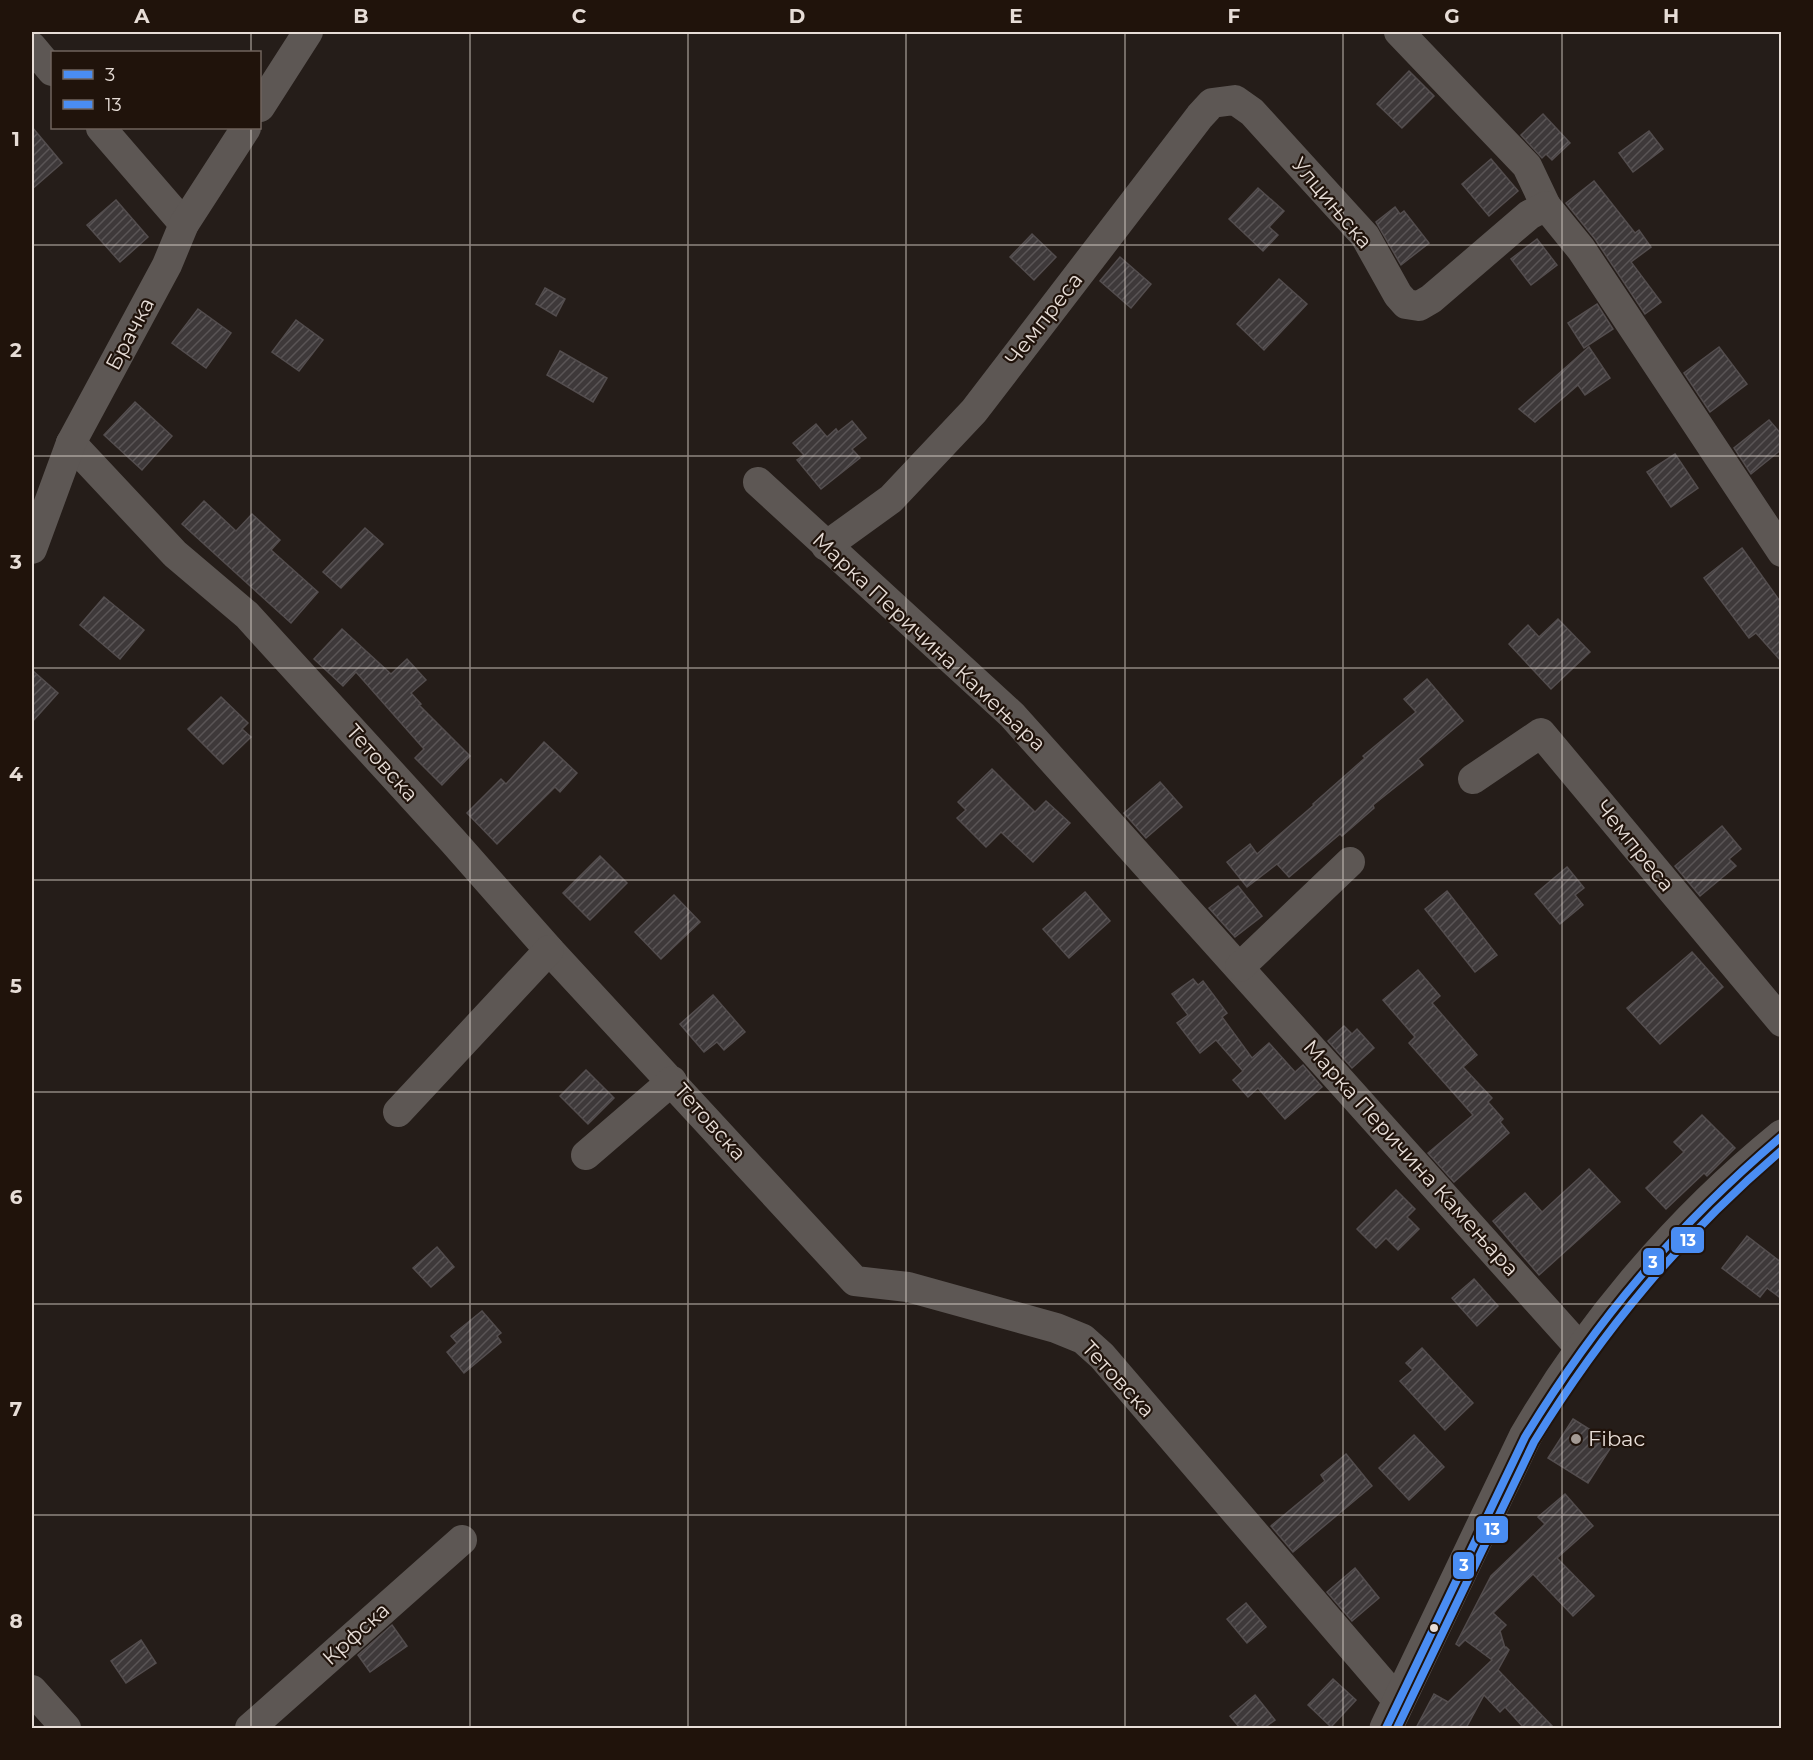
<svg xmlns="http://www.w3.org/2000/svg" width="1813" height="1760" font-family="Montserrat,sans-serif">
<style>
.building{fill:url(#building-hatch);stroke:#534d4e;stroke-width:1.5}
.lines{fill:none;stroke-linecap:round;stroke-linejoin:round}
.minor{stroke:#5d5754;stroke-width:30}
.tertiary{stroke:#5d5754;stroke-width:33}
.bus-1-casing{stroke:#20130b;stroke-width:12}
.bus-2-casing{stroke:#20130b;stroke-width:12}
.bus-1{stroke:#4a8df2;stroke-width:8}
.bus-2{stroke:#4a8df2;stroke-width:8}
.grid{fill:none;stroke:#e7ddd7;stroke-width:1.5;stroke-opacity:0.55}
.poi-dot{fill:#a39a94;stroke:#20130b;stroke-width:2}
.bus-dot{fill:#e7ddd7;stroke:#20130b;stroke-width:2}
.labels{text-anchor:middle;stroke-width:4.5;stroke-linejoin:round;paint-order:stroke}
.street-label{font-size:21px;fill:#e7ddd7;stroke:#20130b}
.poi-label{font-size:21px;fill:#e7ddd7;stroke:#20130b;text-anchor:start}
.line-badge{stroke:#20130b;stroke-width:2}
.badge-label{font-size:16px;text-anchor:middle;font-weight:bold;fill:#fff}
.neatline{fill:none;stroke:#e7ddd7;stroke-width:2}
.grid-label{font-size:20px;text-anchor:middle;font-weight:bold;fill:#e7ddd7}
</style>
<defs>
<pattern id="building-hatch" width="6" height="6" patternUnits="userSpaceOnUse" patternTransform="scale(1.5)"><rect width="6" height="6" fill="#3e393a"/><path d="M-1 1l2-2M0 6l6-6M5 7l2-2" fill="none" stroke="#5a5556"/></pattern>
</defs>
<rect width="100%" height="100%" fill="#251d19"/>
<g class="building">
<path d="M 1409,71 L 1434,96 L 1402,128 L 1377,104 Z"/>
<path d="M 1543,114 L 1570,143 L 1552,160 L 1546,154 L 1542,158 L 1521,135 Z"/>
<path d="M 32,127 L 62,163 L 32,189 Z"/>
<path d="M 1649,131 L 1663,149 L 1633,172 L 1619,153 Z"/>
<path d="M 1491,159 L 1518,191 L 1489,216 L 1462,184 Z"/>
<path d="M 1594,181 L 1635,233 L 1639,230 L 1651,247 L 1631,262 L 1661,302 L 1645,314 L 1595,239 L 1566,203 Z"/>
<path d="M 1258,188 L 1284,211 L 1269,227 L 1278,235 L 1263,251 L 1229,219 Z"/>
<path d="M 116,200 L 148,237 L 120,262 L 87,225 Z"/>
<path d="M 1395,207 L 1400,214 L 1404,211 L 1429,243 L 1401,265 L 1376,222 Z"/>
<path d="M 1032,234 L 1056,257 L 1034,280 L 1010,257 Z"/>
<path d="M 1537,239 L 1557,265 L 1531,285 L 1511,259 Z"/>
<path d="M 1120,257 L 1151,284 L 1131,308 L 1100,281 Z"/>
<path d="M 1279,279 L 1307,304 L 1264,350 L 1237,324 Z"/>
<path d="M 545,288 L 565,299 L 556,316 L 536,304 Z"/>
<path d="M 1597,304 L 1613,329 L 1584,348 L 1568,323 Z"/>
<path d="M 198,309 L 231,333 L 206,368 L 172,343 Z"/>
<path d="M 296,320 L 323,340 L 299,371 L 272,352 Z"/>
<path d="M 1589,347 L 1610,378 L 1585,395 L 1578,385 L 1535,422 L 1519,409 Z"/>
<path d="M 1719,347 L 1747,384 L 1710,412 L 1684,373 Z"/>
<path d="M 560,351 L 607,378 L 593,402 L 547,375 Z"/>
<path d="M 135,402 L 172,436 L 142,470 L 104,435 Z"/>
<path d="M 1769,420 L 1782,435 L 1782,449 L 1751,474 L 1734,448 Z"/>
<path d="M 852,421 L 866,438 L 852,449 L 860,458 L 821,489 L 797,460 L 804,455 L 793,443 L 816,424 L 827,437 L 836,429 L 838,432 Z"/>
<path d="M 1675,454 L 1698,488 L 1671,507 L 1647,472 Z"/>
<path d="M 204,501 L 236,531 L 252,514 L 280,540 L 271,550 L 318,592 L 291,623 L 182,524 Z"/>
<path d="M 365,528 L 383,544 L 341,588 L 323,572 Z"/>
<path d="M 1742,548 L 1782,604 L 1782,662 L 1756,633 L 1749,638 L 1704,578 Z"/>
<path d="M 104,597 L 144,630 L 120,659 L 80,625 Z"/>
<path d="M 1558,619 L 1590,652 L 1551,689 L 1509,644 L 1528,625 L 1539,637 Z"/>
<path d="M 342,629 L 391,674 L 407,659 L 426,680 L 411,693 L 421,704 L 419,705 L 470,756 L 442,785 L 415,758 L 424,749 L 356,672 L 343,686 L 314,659 Z"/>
<path d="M 32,670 L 58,693 L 32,722 Z"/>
<path d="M 1427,679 L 1463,721 L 1418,759 L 1423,765 L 1373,805 L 1374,808 L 1342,836 L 1340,834 L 1289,877 L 1277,864 L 1247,887 L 1227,862 L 1250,844 L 1257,854 L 1314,805 L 1313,804 L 1365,758 L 1363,756 L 1416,712 L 1404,699 Z"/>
<path d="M 221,697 L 248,723 L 242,729 L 251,737 L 223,764 L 188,729 Z"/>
<path d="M 544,742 L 577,773 L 560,792 L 555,787 L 497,844 L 467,813 L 501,779 L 506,784 Z"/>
<path d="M 992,769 L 1035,812 L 1046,801 L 1070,823 L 1033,862 L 1001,832 L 986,847 L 957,818 L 966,810 L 958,802 Z"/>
<path d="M 1160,782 L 1182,807 L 1146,838 L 1124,813 Z"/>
<path d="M 1722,826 L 1741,849 L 1729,859 L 1736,866 L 1700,896 L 1675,866 Z"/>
<path d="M 600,856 L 627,883 L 590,920 L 563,893 Z"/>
<path d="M 1567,867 L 1584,888 L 1575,895 L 1583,905 L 1560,924 L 1535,894 Z"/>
<path d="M 1238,886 L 1262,916 L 1235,937 L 1209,908 Z"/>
<path d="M 1447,891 L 1497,955 L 1475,972 L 1425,909 Z"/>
<path d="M 1085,892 L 1110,921 L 1069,958 L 1043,929 Z"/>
<path d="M 674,895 L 700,922 L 661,959 L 635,932 Z"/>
<path d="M 1692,952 L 1723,987 L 1660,1044 L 1627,1008 Z"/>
<path d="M 1418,970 L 1440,996 L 1432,1003 L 1477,1055 L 1463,1067 L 1492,1098 L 1488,1102 L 1503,1119 L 1500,1122 L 1509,1133 L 1454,1182 L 1428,1153 L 1473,1115 L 1409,1043 L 1415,1037 L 1383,1000 Z"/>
<path d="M 1193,979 L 1198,985 L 1203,981 L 1227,1013 L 1222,1017 L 1252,1058 L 1269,1043 L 1295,1072 L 1303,1065 L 1322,1087 L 1285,1119 L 1258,1088 L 1248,1097 L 1233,1080 L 1243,1071 L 1216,1040 L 1200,1053 L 1177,1023 L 1188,1015 L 1172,994 Z"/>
<path d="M 713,995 L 745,1032 L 724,1050 L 717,1042 L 704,1052 L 680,1024 Z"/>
<path d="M 1344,1026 L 1352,1034 L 1357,1029 L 1374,1048 L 1352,1068 L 1328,1041 Z"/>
<path d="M 586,1070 L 614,1098 L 588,1124 L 560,1096 Z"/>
<path d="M 1702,1115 L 1735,1148 L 1707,1176 L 1704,1173 L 1666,1209 L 1646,1188 L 1684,1152 L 1674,1142 Z"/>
<path d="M 1589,1169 L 1620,1202 L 1539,1275 L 1493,1221 L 1525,1193 L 1542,1212 Z"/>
<path d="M 1396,1190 L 1415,1209 L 1407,1217 L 1419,1229 L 1398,1250 L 1386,1238 L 1376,1248 L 1357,1229 Z"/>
<path d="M 1747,1236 L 1782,1263 L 1782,1299 L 1767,1288 L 1760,1297 L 1722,1268 Z"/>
<path d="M 437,1247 L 454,1267 L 431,1287 L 413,1268 Z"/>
<path d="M 1474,1279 L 1498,1306 L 1477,1326 L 1452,1298 Z"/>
<path d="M 482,1311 L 501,1333 L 497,1336 L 501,1342 L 464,1373 L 447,1352 L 457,1343 L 451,1336 Z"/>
<path d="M 1422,1348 L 1473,1403 L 1445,1430 L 1400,1381 L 1413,1370 L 1406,1363 Z"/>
<path d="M 1573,1419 L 1613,1444 L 1588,1483 L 1548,1458 Z"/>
<path d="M 1414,1435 L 1444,1467 L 1409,1500 L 1379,1468 Z"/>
<path d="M 1346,1454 L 1372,1486 L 1293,1552 L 1271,1526 L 1325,1481 L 1321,1475 Z"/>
<path d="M 1565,1494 L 1593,1526 L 1557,1558 L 1594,1596 L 1573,1616 L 1533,1574 L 1493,1613 L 1506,1625 L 1500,1631 L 1505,1648 L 1506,1647 L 1509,1650 L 1498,1670 L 1554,1728 L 1524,1728 L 1505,1707 L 1500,1712 L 1484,1695 L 1466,1728 L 1416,1728 L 1434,1694 L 1448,1702 L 1492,1660 L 1465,1640 L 1459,1646 L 1456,1644 L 1491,1576 L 1545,1524 L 1538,1517 Z"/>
<path d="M 1355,1568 L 1379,1598 L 1352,1621 L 1327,1592 Z"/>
<path d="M 1246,1603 L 1266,1627 L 1247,1643 L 1227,1619 Z"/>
<path d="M 392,1625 L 407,1646 L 370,1672 L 358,1655 Z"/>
<path d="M 141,1640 L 156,1663 L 126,1683 L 111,1661 Z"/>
<path d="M 1333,1679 L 1356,1700 L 1331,1727 L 1308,1705 Z"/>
<path d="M 1255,1695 L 1275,1720 L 1264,1728 L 1240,1728 L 1230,1716 Z"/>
</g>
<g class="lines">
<g class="minor">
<path d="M 1399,32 L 1527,166 L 1546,206"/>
<path d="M 32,47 L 52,71"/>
<path d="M 260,107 L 308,32"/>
<path d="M 101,128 L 184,224"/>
<path d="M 71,443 L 175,554 L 247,615 L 453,841 L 551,952 L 855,1281 L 908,1287 L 1056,1328 L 1083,1339 L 1102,1356 L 1399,1702"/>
<path d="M 758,482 L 1012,715 L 1581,1349"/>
<path d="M 826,546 L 891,499 L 974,411 L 1200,116 L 1212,103 L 1235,100 L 1252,112 L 1365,236 L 1398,295 L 1406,304 L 1419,306 L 1431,299 L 1529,215 L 1546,206 L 1581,249 L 1782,552"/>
<path d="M 32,549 L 71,443 L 167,265 L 184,224 L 246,128"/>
<path d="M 1473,779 L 1541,733 L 1782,1022"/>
<path d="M 1240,967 L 1350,862"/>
<path d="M 398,1112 L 549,950"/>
<path d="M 586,1155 L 672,1081"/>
<path d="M 32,1690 L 66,1728"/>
<path d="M 250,1728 L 462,1540"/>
</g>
<path class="tertiary" d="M 1386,1728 L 1525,1437 C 1591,1323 1680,1219 1782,1136"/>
<defs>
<path id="bus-1" d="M 1386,1728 L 1525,1437 C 1597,1319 1676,1226 1782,1136"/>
<path id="bus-2" d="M 1397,1728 L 1534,1442 C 1603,1330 1682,1235 1782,1150"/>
</defs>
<use href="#bus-1" class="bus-1-casing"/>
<use href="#bus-2" class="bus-2-casing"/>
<use href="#bus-1" class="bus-1"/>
<use href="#bus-2" class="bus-2"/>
</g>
<path class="grid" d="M 251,32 L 251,52M 470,32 L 470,1728M 688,32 L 688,1728M 906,32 L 906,1728M 1125,32 L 1125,1728M 1343,32 L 1343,1728M 1562,32 L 1562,1728M 251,128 L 251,1728M 32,245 L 1782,245M 32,456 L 1782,456M 32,668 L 1782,668M 32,880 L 1782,880M 32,1092 L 1782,1092M 32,1304 L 1782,1304M 32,1515 L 1782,1515"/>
<circle class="poi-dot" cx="1576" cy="1439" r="6"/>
<circle class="bus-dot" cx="1434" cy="1628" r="5"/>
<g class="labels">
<g class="street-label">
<text transform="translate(1332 203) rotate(50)" y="7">Улцињска</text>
<text transform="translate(1044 319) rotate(-52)" y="7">Чемпреса</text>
<text transform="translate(130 334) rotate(-62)" y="7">Брачка</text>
<text transform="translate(929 642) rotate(43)" y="7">Марка Перичина Камењара</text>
<text transform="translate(382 763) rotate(48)" y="7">Тетовска</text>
<text transform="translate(1635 846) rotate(51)" y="7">Чемпреса</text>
<text transform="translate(710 1122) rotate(48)" y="7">Тетовска</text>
<text transform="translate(1411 1158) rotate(48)" y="7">Марка Перичина Камењара</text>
<text transform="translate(1118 1379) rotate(47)" y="7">Тетовска</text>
<text transform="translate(356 1634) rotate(-42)" y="7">Крфска</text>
</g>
<g class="poi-label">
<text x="1588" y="1446">Fibac</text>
</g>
</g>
<g class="line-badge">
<rect x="1670" y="1226" width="35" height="28" rx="6" fill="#4a8df2"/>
<rect x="1642" y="1247" width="23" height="29" rx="6" fill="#4a8df2"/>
<rect x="1475" y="1515" width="34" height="29" rx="6" fill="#4a8df2"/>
<rect x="1452" y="1551" width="23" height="29" rx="6" fill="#4a8df2"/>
</g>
<g class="badge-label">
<text x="1688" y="1246">13</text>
<text x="1653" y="1268">3</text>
<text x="1492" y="1535">13</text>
<text x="1464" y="1571">3</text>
</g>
<rect width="1813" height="1760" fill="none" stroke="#20130b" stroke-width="66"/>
<rect x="51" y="51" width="210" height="78" fill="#20130b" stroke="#70645d" stroke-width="1.5"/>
<rect x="63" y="70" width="30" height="9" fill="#4a8df2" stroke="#70645d" stroke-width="1.5"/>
<text x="105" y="81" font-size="18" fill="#e7ddd7">3</text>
<rect x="63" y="100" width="30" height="9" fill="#4a8df2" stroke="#70645d" stroke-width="1.5"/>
<text x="105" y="111" font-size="18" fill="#e7ddd7">13</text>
<rect x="33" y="33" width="1747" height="1694" class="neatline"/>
<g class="grid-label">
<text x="142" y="23">A</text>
<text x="361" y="23">B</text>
<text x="579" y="23">C</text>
<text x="797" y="23">D</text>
<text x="1016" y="23">E</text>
<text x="1234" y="23">F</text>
<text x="1452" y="23">G</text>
<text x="1671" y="23">H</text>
<text x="16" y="146">1</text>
<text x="16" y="357">2</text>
<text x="16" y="569">3</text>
<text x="16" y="781">4</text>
<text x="16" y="993">5</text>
<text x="16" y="1204">6</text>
<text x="16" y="1416">7</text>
<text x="16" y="1628">8</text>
</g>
</svg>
